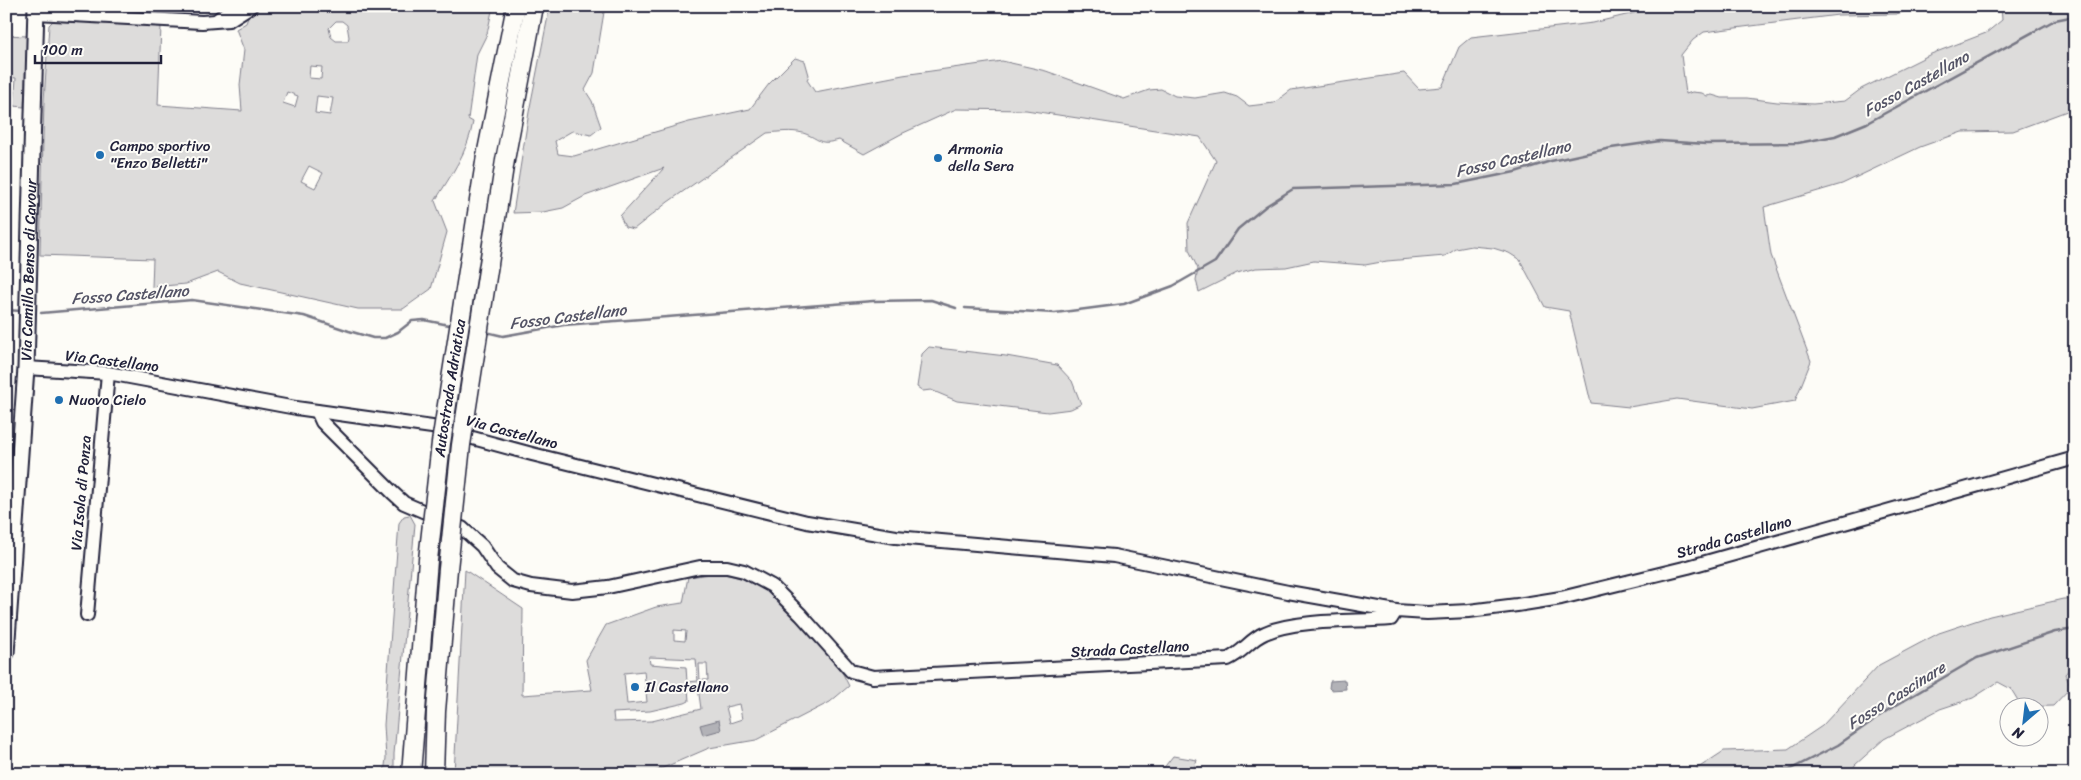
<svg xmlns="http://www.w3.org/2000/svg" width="2081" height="780" font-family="Sriracha,sans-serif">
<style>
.green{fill:#dddcdb;stroke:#807f8b;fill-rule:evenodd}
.water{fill:#b2b2b7;stroke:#787885}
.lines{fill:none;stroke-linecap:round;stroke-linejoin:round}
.stream{stroke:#787885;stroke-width:2.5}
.minor-casing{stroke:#22223b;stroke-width:16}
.major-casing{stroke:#22223b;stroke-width:19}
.highway-casing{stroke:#22223b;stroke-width:21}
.minor{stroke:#fdfcf7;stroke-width:12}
.major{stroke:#fdfcf7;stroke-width:15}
.highway{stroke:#fdfcf7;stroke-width:18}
.highway-bridge-casing{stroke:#22223b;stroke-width:21;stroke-linecap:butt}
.highway-bridge{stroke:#fdfcf7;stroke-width:18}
.poi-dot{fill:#1f6fb2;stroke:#fdfcf7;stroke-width:2}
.labels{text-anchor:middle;stroke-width:4;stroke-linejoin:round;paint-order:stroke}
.poi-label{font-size:15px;fill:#22223b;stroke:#fdfcf7;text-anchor:start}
.street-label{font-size:15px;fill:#22223b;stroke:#fdfcf7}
.water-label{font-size:16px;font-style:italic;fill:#545466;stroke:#fdfcf7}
</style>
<rect width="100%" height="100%" fill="#fdfcf7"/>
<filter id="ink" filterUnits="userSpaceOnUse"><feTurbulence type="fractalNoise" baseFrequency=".02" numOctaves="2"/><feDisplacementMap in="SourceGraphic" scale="10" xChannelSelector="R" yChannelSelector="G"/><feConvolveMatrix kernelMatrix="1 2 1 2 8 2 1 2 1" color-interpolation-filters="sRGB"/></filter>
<g filter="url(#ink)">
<g class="green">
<path d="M 261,6 L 355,6 L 355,9 L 363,13 L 370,11 L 373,6 L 493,6 L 487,34 L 477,54 L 468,119 L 473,122 C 468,152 451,175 435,201 L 447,232 L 431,289 L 403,309 L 358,309 L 240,283 L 218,272 L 186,284 L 152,287 L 153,259 L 40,255 L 44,101 L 49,25 L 53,21 L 161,26 L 158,105 L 242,111 L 240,85 L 244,50 L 236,29 L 246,23 L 249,15 ZM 336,21 L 342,21 L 347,25 L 349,37 L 348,41 L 336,41 L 331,37 L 329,28 ZM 310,66 L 322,67 L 321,79 L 309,78 ZM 287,92 L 298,96 L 295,107 L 283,103 ZM 317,96 L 333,98 L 330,115 L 315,113 ZM 309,166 L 323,173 L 315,188 L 301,181 Z"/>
<path d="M 550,6 L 605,6 L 594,73 L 585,90 L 592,101 L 601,127 L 591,135 L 572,131 L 555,141 L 558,154 L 574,156 L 689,122 L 750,109 L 769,84 L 795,58 L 805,61 L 809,75 L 807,80 L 815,92 L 903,75 L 1002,61 L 1046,71 L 1124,99 L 1149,90 L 1161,89 L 1175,96 L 1195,98 L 1225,93 L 1237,97 L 1249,106 L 1274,103 L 1291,90 L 1404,73 L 1419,89 L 1442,87 L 1459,47 L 1471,37 L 1593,23 L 1663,6 L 1924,6 L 1896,14 L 1838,15 L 1704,32 L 1693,40 L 1681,55 L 1686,94 L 1692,92 L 1702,93 L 1707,96 L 1712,95 L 1722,98 L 1747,98 L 1777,102 L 1813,104 L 1845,101 L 1861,89 L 1931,54 L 1986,33 L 2002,20 L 2001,6 L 2075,6 L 2075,108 L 2013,131 L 1962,132 L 1920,147 L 1842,184 L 1764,207 L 1771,255 L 1811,361 L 1795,401 L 1752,409 L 1677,399 L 1629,407 L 1591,403 L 1569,311 L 1545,307 L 1520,260 L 1509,253 L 1493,248 L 1472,246 L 1456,249 L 1445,256 L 1387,261 L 1365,265 L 1314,261 L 1286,267 L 1256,268 L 1237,273 L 1199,292 L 1196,280 L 1198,269 L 1189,250 L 1188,223 L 1216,161 L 1200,137 L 1026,110 L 956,109 L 901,134 L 864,154 L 839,140 C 818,146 821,139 803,133 C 791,130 779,132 767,133 L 668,202 L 634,229 L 625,227 L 620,216 L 664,168 L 585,196 L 563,208 L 543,212 L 513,213 L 529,112 Z"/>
<path d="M 6,35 L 27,36 L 24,107 L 14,106 L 16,78 L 6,77 Z"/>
<path d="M 929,347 L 1006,356 L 1057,365 L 1072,381 L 1081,404 L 1071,409 L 1048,412 L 957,401 L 931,390 L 923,391 L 917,387 L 922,354 Z"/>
<path d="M 410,515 L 415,524 L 394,754 L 394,774 L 384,774 L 386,758 L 384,725 L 399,523 L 404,516 Z"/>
<path d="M 465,570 L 523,609 L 522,695 L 592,690 L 586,660 L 606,625 L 656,607 L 683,603 L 688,577 C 699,576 712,573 723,574 C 777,581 811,636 843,674 L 849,686 L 830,702 L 756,740 L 709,748 L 649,774 L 454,774 ZM 674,630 L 686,631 L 685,641 L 674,640 ZM 649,657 L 696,659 L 698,681 L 687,682 L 686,667 L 650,664 ZM 699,664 L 707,664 L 708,680 L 700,680 ZM 644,671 L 647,702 L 627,704 L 624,673 ZM 698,687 L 701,709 L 652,721 L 614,722 L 613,713 L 650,711 L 685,703 L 689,701 L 688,688 ZM 739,704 L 742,719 L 730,723 L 726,707 Z"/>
<path d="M 2063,599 L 2075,599 L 2075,663 L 2065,674 L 2071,687 L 2053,706 L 2022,707 L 2011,689 L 1998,682 L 1973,698 L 1940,709 L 1884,739 L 1855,765 L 1850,774 L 1689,774 L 1724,751 L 1788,749 L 1822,726 L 1879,665 L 1939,633 L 1990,616 Z"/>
<path d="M 1173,756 L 1197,760 L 1192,774 L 1159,774 Z"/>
</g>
<g class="water">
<path d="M 1345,680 L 1346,689 L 1331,690 L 1329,688 L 1330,681 Z"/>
<path d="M 719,720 L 721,730 L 703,735 L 700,725 Z"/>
</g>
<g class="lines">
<g class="stream">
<path d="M 965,308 L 1055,313 L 1124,304 L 1173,286 L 1215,262 L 1238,229 L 1266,206 L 1293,189 L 1456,184 L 1515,172 L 1551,161 L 1611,148 L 1660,141 L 1706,144 L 1798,143 L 1835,136 L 1867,123 L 2055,20 L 2075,16"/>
<path d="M 6,310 L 21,311"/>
<path d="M 41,313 L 192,300 L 304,316 L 349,331 L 373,338 L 385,338 L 398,332 L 412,321 L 424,320 L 454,326"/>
<path d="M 486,332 L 503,336 L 564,325 L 873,301 L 931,300 L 956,308"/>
<path d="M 1730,774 L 1749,768 L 1789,770 L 1838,745 L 1888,710 L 1977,658 L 2055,632 L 2075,629"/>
</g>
<defs>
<g id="minor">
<path d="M 36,13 L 202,22 L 229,20 L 251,6"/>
<path d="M 217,20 L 235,6"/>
<path d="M 26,368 L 108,373 L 296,408 L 432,427 L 532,454 L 807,522 L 896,537 L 1114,556 L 1288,592 L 1396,611 L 1427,613 L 1469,611 L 1517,605 L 1561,598 L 1688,567 L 2075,458"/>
<path d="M 317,411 L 322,422 L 393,493 L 404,503 L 462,528 L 482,546 L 497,568 L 513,581 L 531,586 L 572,591 L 608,587 L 700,567 L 727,567 L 744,571 L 772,586 L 801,615 L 851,671 L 873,677 L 1228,659 C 1244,652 1250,639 1265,633 C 1296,619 1356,622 1391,619 L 1396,611"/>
<path d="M 87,615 L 108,373"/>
</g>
<g id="major">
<path id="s1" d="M 6,653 L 26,368 L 36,6"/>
</g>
<g id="highway">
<path d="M 486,156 L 516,6"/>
<path d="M 505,160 L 534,6"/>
</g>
</defs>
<use href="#minor" class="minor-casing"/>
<use href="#major" class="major-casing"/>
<use href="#highway" class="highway-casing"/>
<use href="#minor" class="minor"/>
<use href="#major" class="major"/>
<use href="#highway" class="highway"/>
<defs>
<g id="highway-bridge">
<path id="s2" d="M 411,774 L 428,560 L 441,443 L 486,156"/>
<path d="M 434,774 L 436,711 L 448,569 L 461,445 L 505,160"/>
</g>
</defs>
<use href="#highway-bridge" class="highway-bridge-casing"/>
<use href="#highway-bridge" class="highway-bridge"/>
</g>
</g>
<g class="poi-dot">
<circle cx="100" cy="155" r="5"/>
<circle cx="938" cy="158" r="5"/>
<circle cx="59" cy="400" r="5"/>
<circle cx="635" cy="687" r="5"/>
</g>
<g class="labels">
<g class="poi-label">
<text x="110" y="151">Campo sportivo<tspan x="110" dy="17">"Enzo Belletti"</tspan></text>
<text x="948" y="154">Armonia<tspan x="948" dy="17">della Sera</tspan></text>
<text x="69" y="405">Nuovo Cielo</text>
<text x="645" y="692">Il Castellano</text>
</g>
<g class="street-label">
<text dy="5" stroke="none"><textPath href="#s1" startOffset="384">Via Camillo Benso di Cavour</textPath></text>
<text transform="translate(112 361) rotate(7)" y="5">Via Castellano</text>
<text dy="5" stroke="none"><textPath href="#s2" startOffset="388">Autostrada Adriatica</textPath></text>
<text transform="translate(512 432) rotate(15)" y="5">Via Castellano</text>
<text transform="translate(81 493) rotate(-85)" y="5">Via Isola di Ponza</text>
<text transform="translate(1734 537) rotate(-16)" y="5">Strada Castellano</text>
<text transform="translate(1130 649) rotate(-3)" y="5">Strada Castellano</text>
</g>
<g class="water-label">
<text transform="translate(1916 83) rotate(-29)" y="6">Fosso Castellano</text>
<text transform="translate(1513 158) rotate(-13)" y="6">Fosso Castellano</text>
<text transform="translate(130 294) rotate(-4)" y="6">Fosso Castellano</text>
<text transform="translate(568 316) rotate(-7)" y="6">Fosso Castellano</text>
<text transform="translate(1896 695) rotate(-32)" y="6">Fosso Cascinare</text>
</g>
</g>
<rect width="2081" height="780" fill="none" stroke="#fdfcf7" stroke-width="25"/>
<rect x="12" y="12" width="2056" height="755" fill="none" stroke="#22223b" stroke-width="2" filter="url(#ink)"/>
<g transform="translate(2024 722) rotate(208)"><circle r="24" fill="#fdfcf7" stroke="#a5a5ac"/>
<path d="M0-4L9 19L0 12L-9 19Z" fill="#1f6fb2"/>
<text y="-8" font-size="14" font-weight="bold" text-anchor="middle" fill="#22223b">N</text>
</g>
<path d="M35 55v8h126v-8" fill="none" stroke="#22223b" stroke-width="2.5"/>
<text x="42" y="55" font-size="15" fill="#22223b" stroke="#fdfcf7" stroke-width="4" paint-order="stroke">100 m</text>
</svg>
